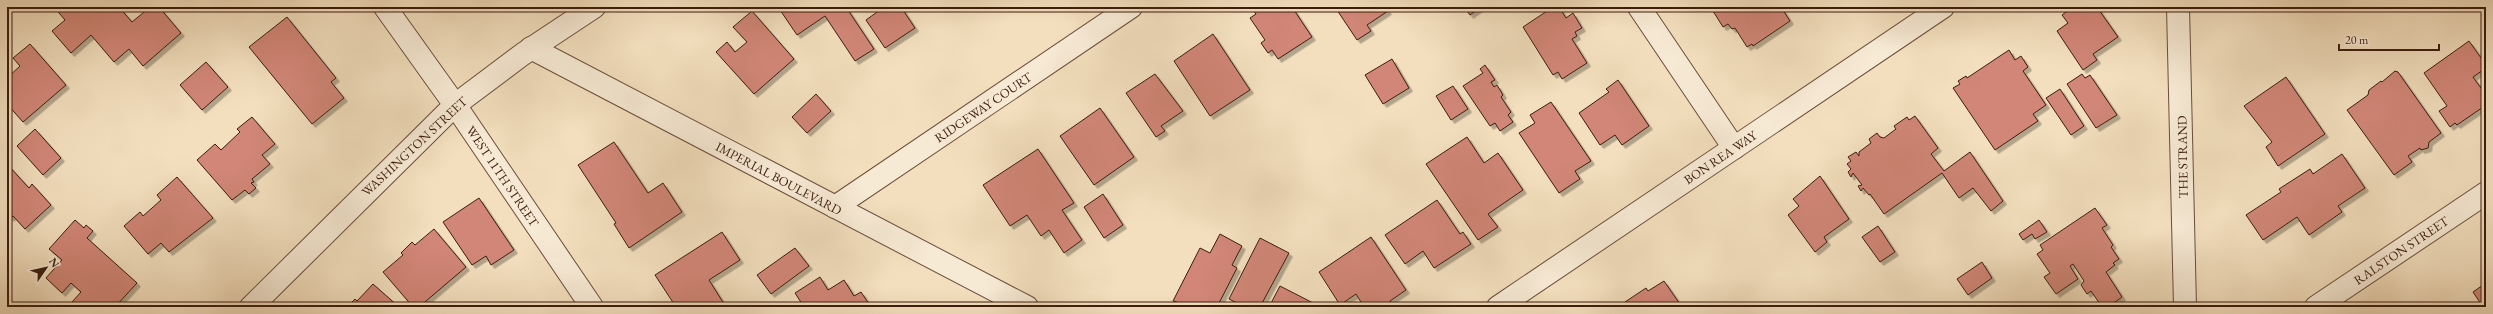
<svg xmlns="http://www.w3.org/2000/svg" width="2493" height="314" font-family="'EB Garamond',serif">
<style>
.building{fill:#d18677;stroke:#3c1c0f;filter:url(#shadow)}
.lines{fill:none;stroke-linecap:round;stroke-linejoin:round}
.minor-casing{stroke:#6a4d3b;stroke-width:24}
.minor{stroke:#f7ead5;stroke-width:22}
.labels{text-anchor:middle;stroke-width:4;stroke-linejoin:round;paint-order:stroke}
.street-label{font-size:13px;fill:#3c1c0f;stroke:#f7ead5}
</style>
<defs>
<filter id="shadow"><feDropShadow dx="3.5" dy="3.5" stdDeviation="0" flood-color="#0004"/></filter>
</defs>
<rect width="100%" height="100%" fill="#f3dfbe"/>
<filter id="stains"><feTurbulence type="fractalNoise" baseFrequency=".005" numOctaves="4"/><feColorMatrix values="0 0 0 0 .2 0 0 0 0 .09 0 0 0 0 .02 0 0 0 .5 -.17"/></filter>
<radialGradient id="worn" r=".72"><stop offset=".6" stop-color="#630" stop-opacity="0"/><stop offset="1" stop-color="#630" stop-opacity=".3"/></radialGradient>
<g class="building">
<path d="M 54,7 L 119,7 L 132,22 L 150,7 L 159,7 L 181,33 L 143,66 L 129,49 L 114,62 L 91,35 L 71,53 L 52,31 L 65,20 Z"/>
<path d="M 778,7 L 846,7 L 874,49 L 855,61 L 825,16 L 797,35 Z"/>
<path d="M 884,7 L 901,7 L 915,28 L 885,48 L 866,20 Z"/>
<path d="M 1251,7 L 1292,7 L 1312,37 L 1278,59 L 1272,50 L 1268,53 L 1261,43 L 1265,40 L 1250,18 L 1256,14 Z"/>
<path d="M 1335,7 L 1385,7 L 1388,11 L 1367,25 L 1371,31 L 1357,40 Z"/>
<path d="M 1464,7 L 1481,7 L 1470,15 Z"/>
<path d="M 1553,7 L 1559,7 L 1566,18 L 1573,13 L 1582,28 L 1575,32 L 1577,36 L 1572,39 L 1587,63 L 1562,79 L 1558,72 L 1553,75 L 1523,27 Z"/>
<path d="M 1719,7 L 1781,7 L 1790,21 L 1753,46 L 1752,44 L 1747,47 L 1735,28 L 1732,29 L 1728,24 L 1723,27 L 1713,11 Z"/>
<path d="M 2073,7 L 2097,7 L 2118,37 L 2093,54 L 2097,60 L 2083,70 L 2057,31 L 2068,23 L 2062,15 Z"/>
<path d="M 752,11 L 794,59 L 754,94 L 716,52 L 727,42 L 735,52 L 747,42 L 733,27 Z"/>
<path d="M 287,17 L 336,78 L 331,82 L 344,98 L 312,124 L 249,47 Z"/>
<path d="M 1213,34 L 1250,90 L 1210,116 L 1174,61 Z"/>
<path d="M 2469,41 L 2486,65 L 2486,68 L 2473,77 L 2486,95 L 2486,105 L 2457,125 L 2455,123 L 2450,127 L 2439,111 L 2447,106 L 2424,73 Z"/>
<path d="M 30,44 L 66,85 L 23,122 L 7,104 L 7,78 L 20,66 L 13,58 Z"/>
<path d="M 2009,50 L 2015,60 L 2021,56 L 2028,67 L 2023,71 L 2046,105 L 2033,114 L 2038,121 L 1995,150 L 1953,88 L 1960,84 L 1958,81 L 1966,76 L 1967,78 Z"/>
<path d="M 1392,59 L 1409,88 L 1383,104 L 1365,75 Z"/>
<path d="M 206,62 L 228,87 L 202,110 L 180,85 Z"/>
<path d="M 1485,65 L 1495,80 L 1491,82 L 1494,87 L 1497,85 L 1503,95 L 1501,97 L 1511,112 L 1508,115 L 1513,122 L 1500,131 L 1495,123 L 1490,126 L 1463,86 L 1483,73 L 1480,69 Z"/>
<path d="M 2395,71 L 2398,72 L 2441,133 L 2429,142 L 2428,148 L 2421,150 L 2420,148 L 2408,156 L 2412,162 L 2394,175 L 2347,110 L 2368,95 L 2369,90 L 2381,81 L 2382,82 Z"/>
<path d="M 1155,74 L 1183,111 L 1161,126 L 1165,131 L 1156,137 L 1126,93 Z"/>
<path d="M 2082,74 L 2085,78 L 2090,75 L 2117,115 L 2096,128 L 2067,84 Z"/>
<path d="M 2286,77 L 2325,134 L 2278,166 L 2266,147 L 2272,142 L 2244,106 Z"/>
<path d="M 1618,80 L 1649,126 L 1622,145 L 1615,135 L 1600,145 L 1579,113 L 1609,92 L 1606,89 Z"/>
<path d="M 1453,86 L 1468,109 L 1451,120 L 1436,96 Z"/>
<path d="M 2060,89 L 2084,126 L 2071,135 L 2046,98 Z"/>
<path d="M 816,94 L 831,111 L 807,133 L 792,117 Z"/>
<path d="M 1551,102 L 1591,161 L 1575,171 L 1580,179 L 1559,193 L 1519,133 L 1535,123 L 1530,115 Z"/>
<path d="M 1100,108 L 1134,157 L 1094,185 L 1060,136 Z"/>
<path d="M 1915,116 L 1938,148 L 1931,154 L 1944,171 L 1970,152 L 2003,201 L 1991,211 L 1973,188 L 1959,198 L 1942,173 L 1884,214 L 1870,194 L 1869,195 L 1863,188 L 1861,191 L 1858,186 L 1862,185 L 1853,173 L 1851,177 L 1848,172 L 1851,169 L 1847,164 L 1851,161 L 1848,157 L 1856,152 L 1859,156 L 1859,152 L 1871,143 L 1869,139 L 1877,133 L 1880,137 L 1884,138 L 1896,129 L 1894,126 L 1907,117 L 1909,120 Z"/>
<path d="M 252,117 L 275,144 L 262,155 L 270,164 L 252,179 L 254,182 L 251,183 L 256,188 L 249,194 L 245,190 L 232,200 L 197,160 L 215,144 L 221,150 L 240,132 L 237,129 Z"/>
<path d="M 35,129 L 61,158 L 43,175 L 17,146 Z"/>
<path d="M 1467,137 L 1484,163 L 1498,153 L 1523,190 L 1488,214 L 1498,227 L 1478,240 L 1426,164 Z"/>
<path d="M 614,142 L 648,193 L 663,183 L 682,212 L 629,248 L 614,224 L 616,223 L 578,165 Z"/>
<path d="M 1038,149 L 1074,203 L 1062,210 L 1082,240 L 1064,253 L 1049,230 L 1041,236 L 1027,215 L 1010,226 L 983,185 Z"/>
<path d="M 2342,154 L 2365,188 L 2338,206 L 2342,212 L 2309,235 L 2297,217 L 2263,240 L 2246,215 L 2281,192 L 2279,189 L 2310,169 L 2313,174 Z"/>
<path d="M 7,164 L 29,188 L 32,184 L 51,205 L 25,229 L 13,216 L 10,218 L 7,215 Z"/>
<path d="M 1820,176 L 1849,219 L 1824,237 L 1827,242 L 1815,252 L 1788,215 L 1799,206 L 1793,199 Z"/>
<path d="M 177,177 L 213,218 L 169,252 L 161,243 L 148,254 L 124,226 L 140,212 L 143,216 L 161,200 L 157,195 Z"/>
<path d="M 1103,194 L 1123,225 L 1104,238 L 1084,207 Z"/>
<path d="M 479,198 L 514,250 L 491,265 L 486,256 L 472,265 L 443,222 Z"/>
<path d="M 1437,200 L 1460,234 L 1463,232 L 1471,244 L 1434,268 L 1423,251 L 1405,264 L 1385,235 Z"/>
<path d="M 2095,208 L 2107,225 L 2102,228 L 2113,245 L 2111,247 L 2119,259 L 2113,263 L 2115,265 L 2106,272 L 2122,297 L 2108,307 L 2102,307 L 2091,291 L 2087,294 L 2081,285 L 2084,281 L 2073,264 L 2070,266 L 2078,279 L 2056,294 L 2044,277 L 2050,273 L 2037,254 L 2043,250 L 2040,245 Z"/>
<path d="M 75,220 L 84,228 L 86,225 L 93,231 L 87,238 L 137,283 L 115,307 L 78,307 L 72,302 L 81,292 L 71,283 L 62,293 L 46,278 L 62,260 L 49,249 Z"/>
<path d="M 2039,220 L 2047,232 L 2035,239 L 2032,234 L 2023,240 L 2019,234 Z"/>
<path d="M 1878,226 L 1895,252 L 1880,262 L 1862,237 Z"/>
<path d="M 434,229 L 466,267 L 419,307 L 413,307 L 383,272 L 403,255 L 401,253 L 412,242 L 415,245 Z"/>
<path d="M 722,232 L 740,260 L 709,280 L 726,307 L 678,307 L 676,303 L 674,304 L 655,275 Z"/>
<path d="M 1220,234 L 1242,246 L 1232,265 L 1237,268 L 1217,307 L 1174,307 L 1177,302 L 1173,301 L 1200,248 L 1210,253 Z"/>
<path d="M 1371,237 L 1406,290 L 1390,301 L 1393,307 L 1364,307 L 1356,294 L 1340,305 L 1319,272 Z"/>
<path d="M 1260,238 L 1289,253 L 1260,307 L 1245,307 L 1229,299 Z"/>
<path d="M 795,248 L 809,266 L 771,294 L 757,275 Z"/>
<path d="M 1982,262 L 1992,278 L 1968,295 L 1957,279 Z"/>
<path d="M 820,277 L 828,290 L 844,280 L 854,296 L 861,292 L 871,307 L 814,307 L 812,304 L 804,307 L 795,293 Z"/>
<path d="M 2486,279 L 2486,307 L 2483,307 L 2473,292 L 2483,285 L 2482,282 Z"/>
<path d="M 1664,281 L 1682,307 L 1628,307 L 1625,302 L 1646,288 L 1648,291 Z"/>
<path d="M 373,284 L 399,307 L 353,307 L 350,304 L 355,299 L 357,301 Z"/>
<path d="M 1280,286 L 1317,305 L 1316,307 L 1269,307 Z"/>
</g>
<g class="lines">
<defs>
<g id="minor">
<path d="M 385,7 L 455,105 L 592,307"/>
<path d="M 1639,7 L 1734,148"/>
<path d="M 2178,7 L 2185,307"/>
<path d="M 531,48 L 1027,307"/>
<path d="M 835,207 L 1131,7"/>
<path d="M 251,307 L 455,105 L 523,54 L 594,7"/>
<path d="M 1498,307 L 1943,7"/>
<path d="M 2316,307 L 2486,193"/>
</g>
</defs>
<use href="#minor" class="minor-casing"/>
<use href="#minor" class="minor"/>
</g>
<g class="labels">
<g class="street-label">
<text transform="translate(983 107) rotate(-34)" y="5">RIDGEWAY COURT</text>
<text transform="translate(414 146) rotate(-43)" y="5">WASHINGTON STREET</text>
<text transform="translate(1720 157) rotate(-34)" y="5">BON REA WAY</text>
<text transform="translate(2182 157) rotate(-91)" y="5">THE STRAND</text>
<text transform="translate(503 176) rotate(56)" y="5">WEST 11TH STREET</text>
<text transform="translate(779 178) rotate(28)" y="5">IMPERIAL BOULEVARD</text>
<text transform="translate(2401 250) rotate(-34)" y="5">RALSTON STREET</text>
</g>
</g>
<rect width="2493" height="314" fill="none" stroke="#f3dfbe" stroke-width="24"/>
<rect x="8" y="8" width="2477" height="298" fill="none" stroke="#3c1c0f" stroke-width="2"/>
<rect x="12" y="12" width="2469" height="290" fill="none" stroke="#3c1c0f"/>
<g transform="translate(46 268) rotate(56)" stroke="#f7ead5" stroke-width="3" paint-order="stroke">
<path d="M0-3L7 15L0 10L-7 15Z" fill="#3c1c0f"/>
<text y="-6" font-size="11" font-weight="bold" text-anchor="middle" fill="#3c1c0f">N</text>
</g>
<path d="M2339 44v6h100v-6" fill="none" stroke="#3c1c0f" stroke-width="2"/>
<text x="2345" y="44" font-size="12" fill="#3c1c0f" stroke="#f7ead5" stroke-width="3" paint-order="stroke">20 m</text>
<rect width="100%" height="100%" filter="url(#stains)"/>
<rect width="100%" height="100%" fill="url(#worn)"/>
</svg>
